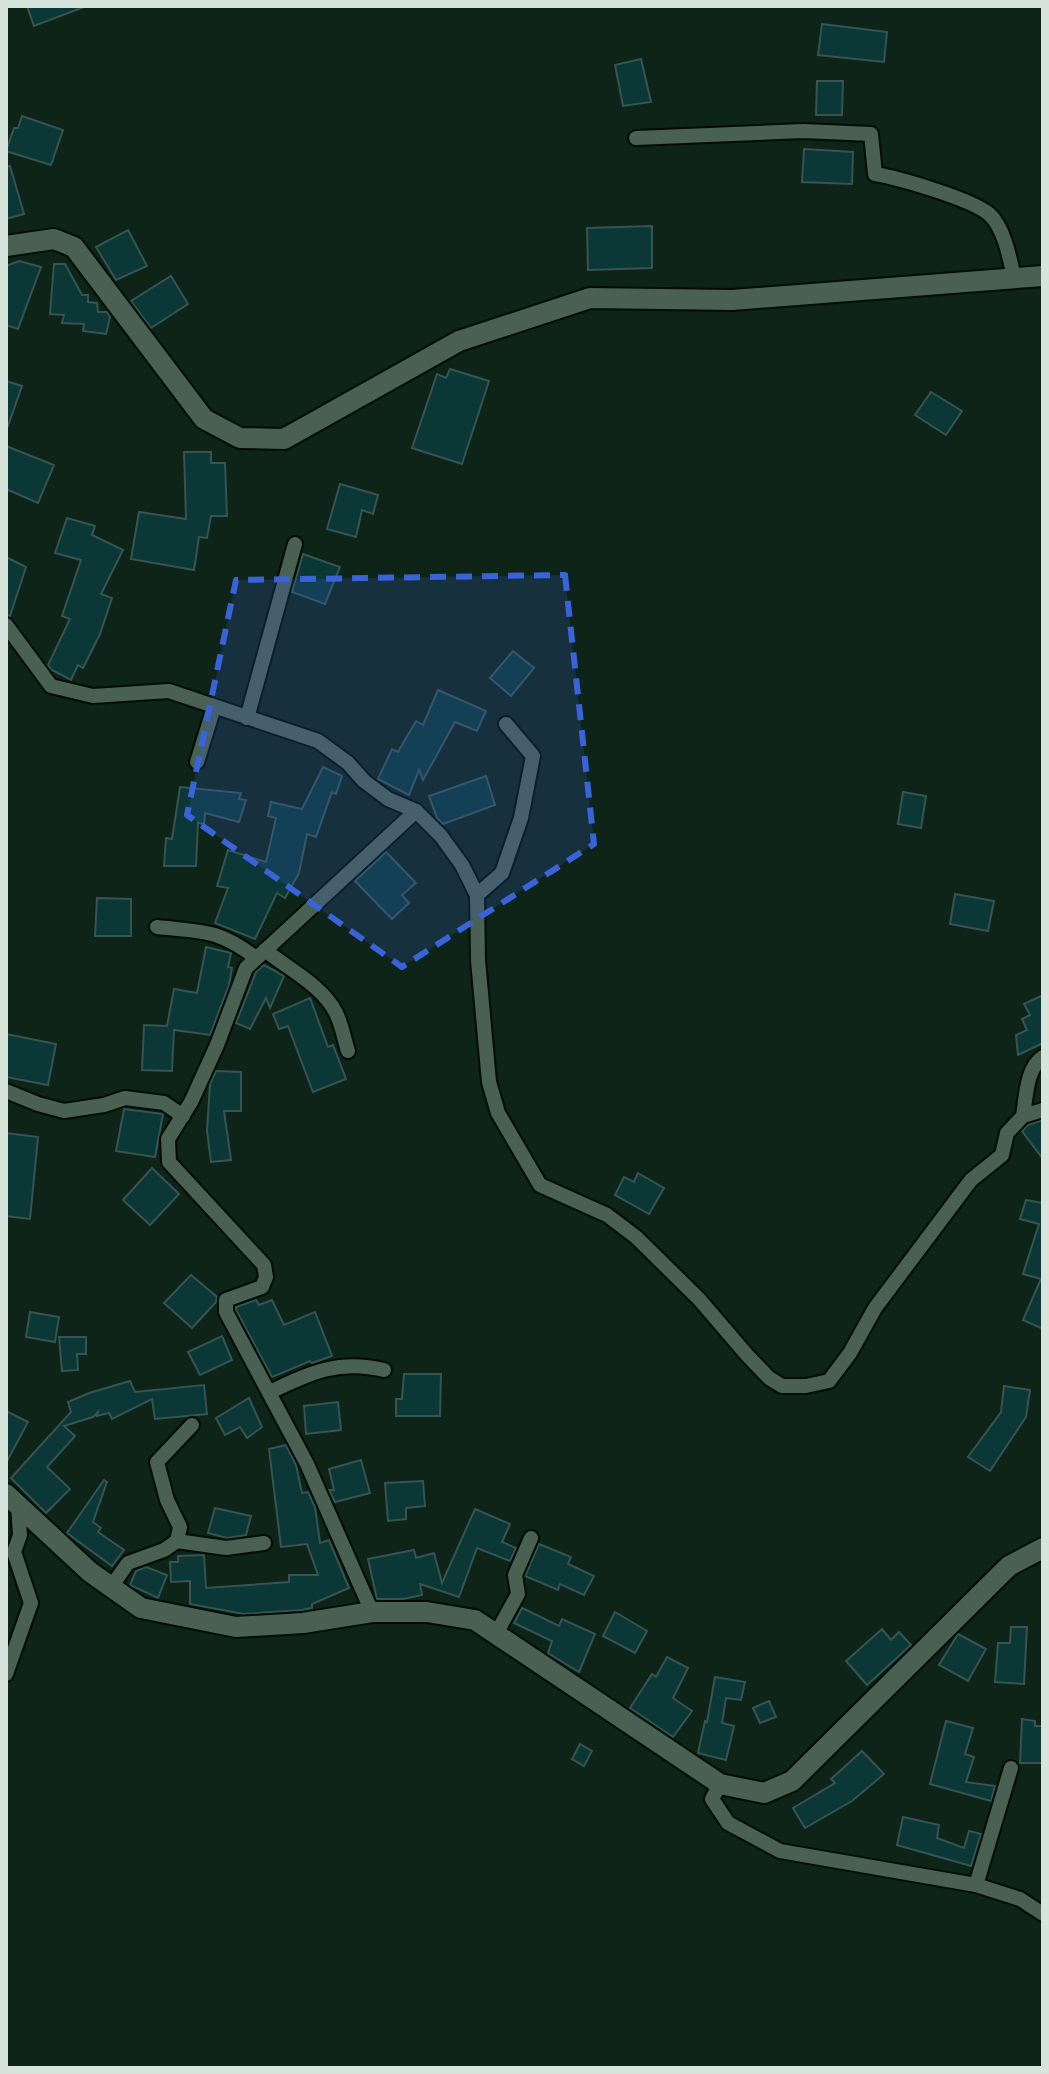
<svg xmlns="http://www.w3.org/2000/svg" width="1049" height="2074" font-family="Jost,sans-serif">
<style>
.building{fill:#0b3736;stroke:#355452;stroke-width:2}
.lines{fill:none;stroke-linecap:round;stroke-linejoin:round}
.street-casing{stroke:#000d04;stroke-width:18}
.secondary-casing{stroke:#000d04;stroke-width:24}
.street{stroke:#496052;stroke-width:14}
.secondary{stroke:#496052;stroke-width:20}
.marked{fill:#3964d9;fill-opacity:0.2;stroke:#3964d9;stroke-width:6;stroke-dasharray:16 10;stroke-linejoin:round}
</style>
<rect width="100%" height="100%" fill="#0e2418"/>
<g class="building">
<path d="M 27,6 L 84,6 L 84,7 L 34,26 Z"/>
<path d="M 822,24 L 887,32 L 884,62 L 818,55 Z"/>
<path d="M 641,59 L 651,102 L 623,106 L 615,65 Z"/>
<path d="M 817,81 L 843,81 L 842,115 L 816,115 Z"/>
<path d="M 22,116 L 63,130 L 51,165 L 6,151 L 14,128 L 18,128 Z"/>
<path d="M 804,149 L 853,152 L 852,184 L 802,182 Z"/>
<path d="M 10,166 L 24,214 L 6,219 L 6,167 Z"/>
<path d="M 652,226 L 652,268 L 588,270 L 587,228 Z"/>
<path d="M 128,230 L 147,266 L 116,280 L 96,247 Z"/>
<path d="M 19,261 L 41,267 L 18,329 L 6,325 L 6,266 Z"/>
<path d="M 54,264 L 65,264 L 82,295 L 88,295 L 88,302 L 97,303 L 98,312 L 107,312 L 110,317 L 106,334 L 83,331 L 84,324 L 62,323 L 64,315 L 50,314 Z"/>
<path d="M 171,276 L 188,304 L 151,328 L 131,301 Z"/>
<path d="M 450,369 L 489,381 L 462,464 L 412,448 L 437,374 L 446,378 Z"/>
<path d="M 6,381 L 22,386 L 8,426 L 6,426 Z"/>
<path d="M 931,392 L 962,411 L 946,435 L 915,415 Z"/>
<path d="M 6,446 L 54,465 L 38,503 L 6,489 Z"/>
<path d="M 184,452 L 211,452 L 211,463 L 225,463 L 227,516 L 211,516 L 207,538 L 199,537 L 194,570 L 131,559 L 139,512 L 186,519 Z"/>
<path d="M 340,484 L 378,495 L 373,514 L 362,510 L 356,537 L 327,529 Z"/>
<path d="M 67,518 L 95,526 L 92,535 L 123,550 L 101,594 L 112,598 L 100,634 L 83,668 L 78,665 L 71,680 L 52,670 L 48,665 L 70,619 L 62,616 L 81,560 L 55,553 Z"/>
<path d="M 303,554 L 340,567 L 325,604 L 292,592 Z"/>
<path d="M 6,557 L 26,567 L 10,616 L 6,615 Z"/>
<path d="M 513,651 L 534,668 L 511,696 L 490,678 Z"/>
<path d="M 438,690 L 486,711 L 477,731 L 455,722 L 423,780 L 419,770 L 409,795 L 378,779 L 392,749 L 398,752 L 416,721 L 423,725 Z"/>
<path d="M 323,767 L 342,776 L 336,794 L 332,792 L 316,837 L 307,834 L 299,873 L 285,898 L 277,893 L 255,939 L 215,923 L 228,888 L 217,886 L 228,850 L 266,862 L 276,818 L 268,816 L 271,802 L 302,809 Z"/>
<path d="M 486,776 L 495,805 L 443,824 L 437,818 L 429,796 Z"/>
<path d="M 180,787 L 241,793 L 239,799 L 246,800 L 239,822 L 205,813 L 204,824 L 198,823 L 196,866 L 164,866 L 166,838 L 172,839 Z"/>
<path d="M 903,792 L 926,796 L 921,828 L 898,824 Z"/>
<path d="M 386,852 L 416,883 L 402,895 L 409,903 L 392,919 L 355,881 Z"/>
<path d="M 955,894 L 994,901 L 988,931 L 950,924 Z"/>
<path d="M 97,898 L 131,899 L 131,936 L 95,936 Z"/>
<path d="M 206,947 L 231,953 L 228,967 L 232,968 L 229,985 L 210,1035 L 174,1030 L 172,1071 L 142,1070 L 144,1025 L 167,1026 L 174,989 L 197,993 Z"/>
<path d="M 264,965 L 284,976 L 270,1008 L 266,998 L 250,1029 L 236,1023 L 256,972 Z"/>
<path d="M 1043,995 L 1043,1043 L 1018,1055 L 1016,1035 L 1027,1030 L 1022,1019 L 1030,1015 L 1024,1004 Z"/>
<path d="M 310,998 L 328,1047 L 333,1045 L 346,1079 L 313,1092 L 288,1026 L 279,1029 L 273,1014 Z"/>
<path d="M 6,1034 L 56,1044 L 48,1085 L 6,1077 Z"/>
<path d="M 216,1071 L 241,1072 L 241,1111 L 224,1111 L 231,1160 L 211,1162 L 207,1131 L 210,1084 Z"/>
<path d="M 124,1109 L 163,1114 L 155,1157 L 116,1151 Z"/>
<path d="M 1043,1120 L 1043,1159 L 1022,1131 L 1028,1125 Z"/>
<path d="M 6,1133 L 38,1137 L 30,1219 L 6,1216 Z"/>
<path d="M 152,1168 L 179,1194 L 150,1225 L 123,1200 Z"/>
<path d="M 638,1173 L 664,1188 L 649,1214 L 615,1195 L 624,1177 L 634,1182 Z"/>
<path d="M 1026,1200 L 1043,1203 L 1043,1329 L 1023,1320 L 1041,1279 L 1023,1274 L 1039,1224 L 1020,1219 Z"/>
<path d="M 191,1275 L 217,1297 L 216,1302 L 192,1328 L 164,1303 Z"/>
<path d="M 256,1300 L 259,1305 L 272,1300 L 284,1325 L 315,1312 L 332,1356 L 312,1363 L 310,1361 L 272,1377 L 236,1310 L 236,1307 Z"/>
<path d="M 30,1312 L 59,1317 L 55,1342 L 26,1337 Z"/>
<path d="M 222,1336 L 232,1360 L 200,1375 L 188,1352 Z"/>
<path d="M 59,1337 L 86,1337 L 86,1354 L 77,1354 L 78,1370 L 62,1371 Z"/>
<path d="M 404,1374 L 441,1374 L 440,1416 L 396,1416 L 396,1399 L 402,1399 Z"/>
<path d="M 130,1381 L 135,1392 L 204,1385 L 207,1414 L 155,1419 L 152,1399 L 112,1419 L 109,1413 L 97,1416 L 98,1412 L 93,1417 L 64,1426 L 75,1436 L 47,1467 L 70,1489 L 46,1513 L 11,1478 L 71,1412 L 68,1402 L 89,1393 Z"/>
<path d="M 1004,1386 L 1030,1390 L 1026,1417 L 990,1471 L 968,1457 L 1001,1412 Z"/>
<path d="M 249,1398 L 262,1427 L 247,1438 L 240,1427 L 225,1435 L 216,1418 Z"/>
<path d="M 338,1402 L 341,1430 L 306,1434 L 304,1406 Z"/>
<path d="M 6,1411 L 28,1422 L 6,1463 Z"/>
<path d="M 286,1445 L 296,1465 L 302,1493 L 308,1492 L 315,1507 L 320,1543 L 329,1540 L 349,1588 L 312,1604 L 312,1608 L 302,1610 L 244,1614 L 190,1604 L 190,1581 L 171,1582 L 170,1562 L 178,1562 L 178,1556 L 204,1555 L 206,1588 L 289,1582 L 289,1575 L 318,1575 L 307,1544 L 281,1547 L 269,1449 Z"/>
<path d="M 361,1460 L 370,1493 L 335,1502 L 329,1490 L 334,1490 L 329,1469 Z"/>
<path d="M 104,1480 L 107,1482 L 93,1522 L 101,1528 L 98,1532 L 124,1550 L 112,1566 L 67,1533 Z"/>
<path d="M 423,1481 L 425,1506 L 406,1508 L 406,1519 L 388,1521 L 385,1483 Z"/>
<path d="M 215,1508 L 251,1516 L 246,1535 L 227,1538 L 208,1533 Z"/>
<path d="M 475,1509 L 510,1524 L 502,1542 L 516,1548 L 510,1561 L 477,1548 L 459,1597 L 420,1584 L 422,1595 L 403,1599 L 377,1599 L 368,1559 L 414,1550 L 416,1558 L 434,1553 L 442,1583 Z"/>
<path d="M 539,1544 L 571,1557 L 568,1564 L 594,1576 L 584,1595 L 560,1584 L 558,1590 L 525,1576 Z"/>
<path d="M 146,1567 L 167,1575 L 158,1598 L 130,1585 L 136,1571 Z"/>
<path d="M 522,1608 L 559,1626 L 562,1619 L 595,1634 L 579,1672 L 548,1653 L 552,1641 L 514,1623 Z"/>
<path d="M 615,1612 L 647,1631 L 635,1653 L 603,1636 Z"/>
<path d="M 1011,1627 L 1027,1627 L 1024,1684 L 995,1682 L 998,1643 L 1010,1643 Z"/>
<path d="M 882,1629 L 891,1640 L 899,1632 L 911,1645 L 867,1685 L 846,1661 Z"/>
<path d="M 958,1634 L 986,1649 L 968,1681 L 939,1665 Z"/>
<path d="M 667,1657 L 688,1668 L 673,1698 L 692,1711 L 673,1737 L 630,1708 L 652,1674 L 656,1677 Z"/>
<path d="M 715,1677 L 745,1682 L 741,1700 L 726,1698 L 722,1723 L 734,1726 L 726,1760 L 698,1753 L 705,1721 L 707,1722 Z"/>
<path d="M 769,1701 L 776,1717 L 760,1723 L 753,1708 Z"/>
<path d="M 1022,1719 L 1035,1721 L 1035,1726 L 1043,1726 L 1043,1763 L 1020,1763 Z"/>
<path d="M 946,1721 L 973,1728 L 965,1754 L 974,1757 L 966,1782 L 995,1786 L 991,1801 L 930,1784 Z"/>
<path d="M 580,1744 L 592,1751 L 584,1766 L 572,1759 Z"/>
<path d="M 862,1751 L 884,1774 L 852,1801 L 805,1828 L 793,1808 L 835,1783 L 831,1779 Z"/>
<path d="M 903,1817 L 939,1825 L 937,1838 L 964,1848 L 969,1831 L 981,1834 L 971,1866 L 897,1845 Z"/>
</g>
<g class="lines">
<defs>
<g id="street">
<path d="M 636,138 L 803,131 L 871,134 L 875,174 C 899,178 971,199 989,214 C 1004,227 1010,259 1014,278"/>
<path d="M 6,625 L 51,686 L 93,696 L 169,691 L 318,741 L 348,763 L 364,781 L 388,799 L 416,811 L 441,836 L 462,865 L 477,895 L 478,960 L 489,1082 L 498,1113 L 540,1185 L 607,1215 L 636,1237 L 699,1299 L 747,1355 L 769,1378 L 782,1386 L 806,1386 L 829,1381 L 850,1353 L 875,1308 L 971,1180 L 1002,1155 L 1007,1133 L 1023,1116 L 1043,1110"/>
<path d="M 247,718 L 295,544"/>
<path d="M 197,762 L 214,707"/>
<path d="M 477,895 L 502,873 L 521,818 L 533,756 L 506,724"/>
<path d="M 157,927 C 202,932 219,929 256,958"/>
<path d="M 265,950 C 288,969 323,986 336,1013 C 342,1025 344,1039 348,1051"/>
<path d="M 6,1091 L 38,1104 L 64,1111 L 104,1105 L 125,1098 L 164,1103 L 183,1116"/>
<path d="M 1023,1116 C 1026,1098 1026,1068 1043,1057"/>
<path d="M 270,1392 C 310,1373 338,1359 384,1370"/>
<path d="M 177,1541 L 226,1548 L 264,1543"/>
<path d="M 111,1587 L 128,1563 L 164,1550 L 177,1541 L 180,1527 L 167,1500 L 157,1462 L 192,1425"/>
<path d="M 372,1612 L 307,1464 L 226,1312 L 226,1300 L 262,1287 L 266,1277 L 264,1265 L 169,1162 L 168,1139 L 191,1102 L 217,1045 L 246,968 L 416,811"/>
<path d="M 496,1634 L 518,1594 L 515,1575 L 531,1538"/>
<path d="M 6,1674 L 31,1603 L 14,1552 L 20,1535 L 18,1506"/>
<path d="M 720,1784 L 712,1799 L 728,1823 L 780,1851 L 976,1885 L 1020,1899 L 1043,1914"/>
<path d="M 976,1885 L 1011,1768"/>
</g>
<g id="secondary">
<path d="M 6,246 L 54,239 L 74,247 L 204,419 L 240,438 L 284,439 L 459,341 L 590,298 L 732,300 L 1043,276"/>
<path d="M 6,1494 L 90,1572 L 141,1608 L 236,1627 L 303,1623 L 372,1612 L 427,1612 L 475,1620 L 720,1784 L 764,1793 L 792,1781 L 1009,1566 L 1043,1548"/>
</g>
</defs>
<use href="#street" class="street-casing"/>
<use href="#secondary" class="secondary-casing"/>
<use href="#street" class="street"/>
<use href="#secondary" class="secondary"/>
</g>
<path class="marked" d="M 565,575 L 594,844 L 402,967 L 187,815 L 236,580 Z"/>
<rect width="1049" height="2074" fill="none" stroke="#d7e4dc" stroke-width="16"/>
</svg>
